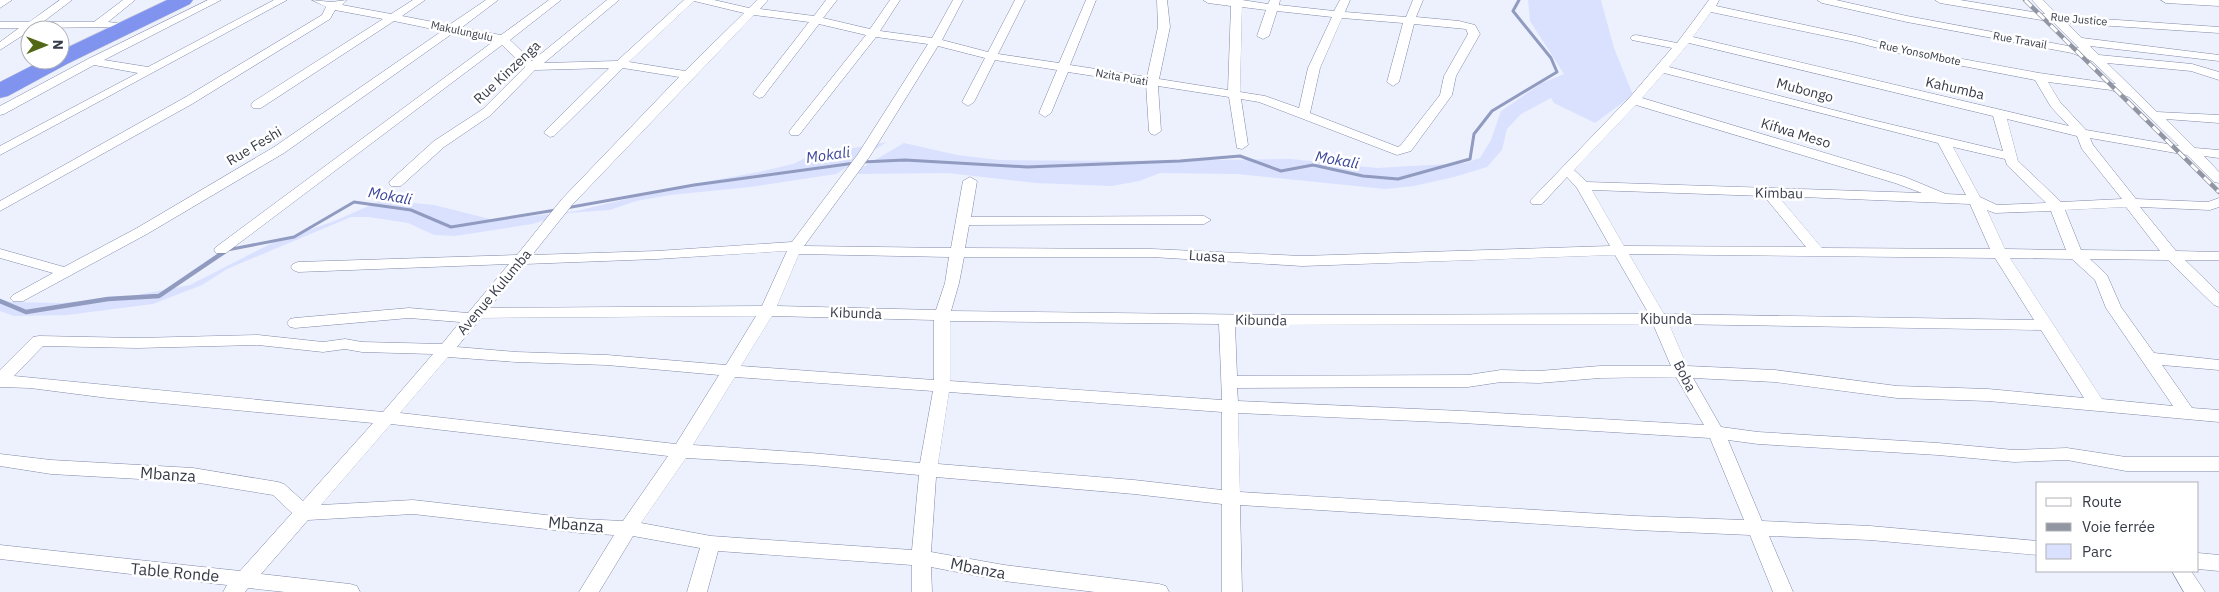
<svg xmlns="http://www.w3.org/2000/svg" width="2219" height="592" font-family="'IBM Plex Sans',sans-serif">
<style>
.green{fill:#dae1fe}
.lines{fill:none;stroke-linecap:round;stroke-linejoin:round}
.stream-far1{stroke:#919bc0;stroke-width:3}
.stream{stroke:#919bc0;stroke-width:4.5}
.street-casing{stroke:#8088a7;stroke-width:1}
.highway-casing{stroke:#cfd0d3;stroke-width:1}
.street{fill:#fff;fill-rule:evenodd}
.highway{fill:#8093ee;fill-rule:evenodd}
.rail-casing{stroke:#9296a3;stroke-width:4.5}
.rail{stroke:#fff;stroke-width:3;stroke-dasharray:9;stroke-linecap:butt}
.labels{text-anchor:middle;stroke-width:5;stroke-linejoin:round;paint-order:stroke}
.far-street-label{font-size:11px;fill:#373b48;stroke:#fff}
.street-label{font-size:14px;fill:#373b48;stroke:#fff}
.water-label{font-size:15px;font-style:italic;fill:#39449c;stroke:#fff}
.near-street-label{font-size:16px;fill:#373b48;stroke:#fff}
</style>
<rect width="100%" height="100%" fill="#edf1fe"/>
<g class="green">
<path d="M 1528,0 L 1601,0 L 1614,48 L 1633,95 L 1595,123 L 1554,103 L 1551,98 L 1521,114 L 1507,129 L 1502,150 L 1487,167 L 1454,177 L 1414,186 L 1385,189 L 1237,174 L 1160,173 L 1139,181 L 1112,186 L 1035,183 L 948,173 L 851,174 L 904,143 L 957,155 L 999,160 L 1116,161 L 1291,159 L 1377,168 L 1465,163 L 1480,158 L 1491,140 L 1501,111 L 1542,83 L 1564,74 L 1530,21 Z"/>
<path d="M 887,142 L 836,174 L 750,187 L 670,195 L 636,201 L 610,210 L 568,213 L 532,224 L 455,236 L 434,235 L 408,223 L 369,217 L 351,217 L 227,269 L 202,285 L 153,304 L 67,315 L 14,316 L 0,311 L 0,299 L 11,302 L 61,303 L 131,296 L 190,285 L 270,244 L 337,220 L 382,200 L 434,205 L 494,220 L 576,211 L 677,187 L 759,172 L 793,164 L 810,156 Z"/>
</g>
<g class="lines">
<g class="stream-far1">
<path d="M 862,162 L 905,160 L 1027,167 L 1180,161 L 1240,156 L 1281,171 L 1313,165 L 1363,176 L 1398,179 L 1470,159 L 1474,134 L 1492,111 L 1557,72 L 1551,58 L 1513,11 L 1519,0"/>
<path d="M 566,208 L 694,185 L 855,163"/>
<path d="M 222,254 L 227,250 L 294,237 L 354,202 L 411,210 L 451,227 L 556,210"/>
</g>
<path class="stream" d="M 0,301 L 26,312 L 108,299 L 159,296 L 224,252"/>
<defs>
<g id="street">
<path d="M 0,0 L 12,0 L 0,8 Z"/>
<path d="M 60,0 L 72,0 L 43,22 L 94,22 L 123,0 L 135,0 L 108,22 L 117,23 L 119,25 L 117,27 L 34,28 L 0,50 L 0,42 L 19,28 L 0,28 L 0,22 L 29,22 Z"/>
<path d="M 208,0 L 221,0 L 104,60 L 148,67 L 274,0 L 287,0 L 0,155 L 0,146 L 138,73 L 94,65 L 4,114 L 0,115 L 0,106 L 88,59 Z"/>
<path d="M 312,0 L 331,2 L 347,0 L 342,5 L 391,14 L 413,0 L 425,0 L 402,16 L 449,25 L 486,0 L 498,0 L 461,28 L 501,35 L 549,0 L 561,0 L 510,40 L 532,61 L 607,0 L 619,0 L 544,63 L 617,61 L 684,0 L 714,0 L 749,8 L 757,0 L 768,0 L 760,9 L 814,16 L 826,0 L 837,0 L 823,18 L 870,29 L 890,0 L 900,0 L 880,31 L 932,38 L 953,0 L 963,0 L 942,40 L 988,52 L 1015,0 L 1025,0 L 998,54 L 1059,63 L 1086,0 L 1096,0 L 1070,65 L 1147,77 L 1158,27 L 1157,0 L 1167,0 L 1170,27 L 1159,79 L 1228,90 L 1231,6 L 1208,3 L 1203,0 L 1242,0 L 1268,4 L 1270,0 L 1280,0 L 1279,5 L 1334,11 L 1340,0 L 1350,0 L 1345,12 L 1406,17 L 1413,0 L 1423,0 L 1416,17 L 1459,21 L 1475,25 L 1480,34 L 1456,76 L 1452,95 L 1411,151 L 1397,155 L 1259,102 L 1241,99 L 1248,145 L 1242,149 L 1237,148 L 1229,97 L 1158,86 L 1161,131 L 1155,135 L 1151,134 L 1149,131 L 1146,84 L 1068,72 L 1051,113 L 1045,117 L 1039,113 L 1057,70 L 995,60 L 974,102 L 968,106 L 962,102 L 985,58 L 938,46 L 870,156 L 804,246 L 951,248 L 963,181 L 970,177 L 977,181 L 971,217 L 1204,216 L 1211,220 L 1204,224 L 969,225 L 965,248 L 1152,249 L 1302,256 L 1610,246 L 1577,188 L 1567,177 L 1542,204 L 1532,204 L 1530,201 L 1630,97 L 1672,48 L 1632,40 L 1630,38 L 1632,36 L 1636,35 L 1677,43 L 1709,0 L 1719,0 L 1716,6 L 1856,36 L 1902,48 L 2039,73 L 2116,84 L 2092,61 L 2072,53 L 1907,22 L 1822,3 L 1817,0 L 1836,0 L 1907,16 L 2079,48 L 2053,22 L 1940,3 L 1935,0 L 1960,0 L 2045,14 L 2032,0 L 2043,0 L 2059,16 L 2219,27 L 2219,33 L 2067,23 L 2082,38 L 2219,55 L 2219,61 L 2090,46 L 2099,55 L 2192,64 L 2219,72 L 2219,80 L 2191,71 L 2107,63 L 2157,112 L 2219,115 L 2219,123 L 2166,119 L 2195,148 L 2219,150 L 2219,158 L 2204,156 L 2219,172 L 2219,183 L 2214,182 L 2187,155 L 2090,138 L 2093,145 L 2136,199 L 2208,202 L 2219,198 L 2219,207 L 2210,210 L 2140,207 L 2176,251 L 2219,252 L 2219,260 L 2185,260 L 2219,293 L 2219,307 L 2214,305 L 2168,260 L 2090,259 L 2107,275 L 2121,307 L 2154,353 L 2219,360 L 2219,370 L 2162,365 L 2192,408 L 2219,410 L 2219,422 L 1988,401 L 1897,398 L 1775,382 L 1693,378 L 1721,427 L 1758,432 L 1938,443 L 2014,450 L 2067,448 L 2126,457 L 2219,457 L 2219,471 L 2126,471 L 2067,460 L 2014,462 L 1938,455 L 1758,444 L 1728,440 L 1762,521 L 1870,526 L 2038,541 L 2038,555 L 1870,540 L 1769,536 L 1793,592 L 1773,592 L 1750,535 L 1636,530 L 1240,505 L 1242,592 L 1222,592 L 1222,504 L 1134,494 L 936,477 L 931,552 L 1004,565 L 1159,584 L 1166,586 L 1169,592 L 1095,592 L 1004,581 L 931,567 L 932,592 L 912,592 L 912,565 L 718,551 L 707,592 L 687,592 L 700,548 L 633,536 L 599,592 L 579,592 L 614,535 L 581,533 L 413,514 L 308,520 L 261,574 L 350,584 L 357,586 L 360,592 L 285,592 L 248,588 L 245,592 L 223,592 L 227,585 L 0,559 L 0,545 L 240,571 L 292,513 L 273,495 L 193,482 L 51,474 L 0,466 L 0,454 L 51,460 L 193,468 L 278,482 L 284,484 L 303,501 L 373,423 L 108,398 L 30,388 L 0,387 L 0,370 L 33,337 L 39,336 L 137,338 L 258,335 L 323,342 L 345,339 L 362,342 L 442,344 L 460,322 L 409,318 L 295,328 L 290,327 L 287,323 L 290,319 L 295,318 L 409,308 L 468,313 L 509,264 L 298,272 L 293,270 L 291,267 L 293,264 L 298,262 L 517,255 L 562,199 L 679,77 L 623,68 L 554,136 L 550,137 L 544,133 L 546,130 L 609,68 L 535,70 L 491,115 L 444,147 L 401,186 L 391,186 L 389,183 L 391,180 L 434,141 L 483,109 L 525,67 L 502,45 L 226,253 L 216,253 L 214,250 L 216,247 L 494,41 L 453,33 L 284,153 L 147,234 L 23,301 L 13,301 L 10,298 L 13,295 L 53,273 L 0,258 L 0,249 L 64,267 L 137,228 L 274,147 L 442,31 L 394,21 L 261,108 L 253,108 L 251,105 L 253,102 L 383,19 L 335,10 L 330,19 L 192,104 L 0,211 L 0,201 L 184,98 L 322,15 L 326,7 ZM 694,1 L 744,13 L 685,71 L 629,62 ZM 1242,7 L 1266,10 L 1257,36 L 1263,39 L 1269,36 L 1277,11 L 1332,17 L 1308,68 L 1299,108 L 1265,96 L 1240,92 ZM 1711,12 L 1855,42 L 1901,54 L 2035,80 L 2051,107 L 2069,126 L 1693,37 ZM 754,15 L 809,22 L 753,94 L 759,98 L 763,97 L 819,24 L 866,35 L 791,129 L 789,132 L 791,135 L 799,135 L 876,37 L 928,44 L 858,154 L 792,242 L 657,251 L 532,255 L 572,205 ZM 1342,18 L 1403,23 L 1387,82 L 1393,86 L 1399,82 L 1414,24 L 1466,29 L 1468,34 L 1444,76 L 1440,95 L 1401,145 L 1398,147 L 1310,113 L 1320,68 ZM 1689,43 L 1993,116 L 2003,151 L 1868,119 L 1669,67 ZM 1664,73 L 1938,143 L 1966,195 L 1946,194 L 1905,177 L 1642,98 ZM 2048,82 L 2111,90 L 2129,97 L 2179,146 L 2086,130 L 2060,102 ZM 1636,105 L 1895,183 L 1922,193 L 1587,182 L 1574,170 ZM 2007,119 L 2077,136 L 2082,149 L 2122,199 L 2061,202 L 2018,161 ZM 1953,147 L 2005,159 L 2007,165 L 2046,203 L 1997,205 L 1980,197 ZM 1592,190 L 1764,196 L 1806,247 L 1624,246 ZM 1778,196 L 1970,204 L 1990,249 L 1822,248 ZM 2126,207 L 2160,251 L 2081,250 L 2065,210 ZM 1987,210 L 1995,213 L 2051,211 L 2066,250 L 2005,249 ZM 787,251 L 762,306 L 489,308 L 525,264 L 657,259 ZM 799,254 L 949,257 L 945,283 L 936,310 L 777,306 ZM 1629,254 L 1995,258 L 2034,320 L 1664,314 ZM 1615,255 L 1649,314 L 1271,315 L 951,311 L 959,283 L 964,257 L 1152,257 L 1302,266 ZM 2010,258 L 2072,259 L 2095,280 L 2106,308 L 2173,406 L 2102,399 ZM 756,316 L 726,365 L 607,355 L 516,352 L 457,347 L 481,318 ZM 772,316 L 934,320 L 934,380 L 741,366 ZM 950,321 L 1219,324 L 1222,400 L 950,381 ZM 1653,324 L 1671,366 L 1600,366 L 1539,371 L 1501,370 L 1468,375 L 1237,376 L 1235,325 ZM 1669,324 L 2041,330 L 2084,398 L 1988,389 L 1897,386 L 1775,370 L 1687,366 ZM 258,345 L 323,352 L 345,349 L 362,352 L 433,354 L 383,412 L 14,376 L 43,346 L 137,348 ZM 448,357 L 516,362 L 607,365 L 719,375 L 676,444 L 400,413 ZM 735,377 L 933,391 L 920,463 L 811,453 L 693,445 ZM 1676,377 L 1704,425 L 1462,411 L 1238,401 L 1237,388 L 1468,387 L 1501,382 L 1539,383 L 1600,378 ZM 949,392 L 1222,412 L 1222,490 L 1134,480 L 938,464 ZM 1238,413 L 1462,423 L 1710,438 L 1744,520 L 1636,516 L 1240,492 ZM 391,424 L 668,456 L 623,521 L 581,519 L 413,500 L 321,505 ZM 686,458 L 811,465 L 919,475 L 912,550 L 711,536 L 641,523 Z"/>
<path d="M 2161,0 L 2219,0 L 2219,6 L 2166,3 Z"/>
<path d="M 2198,553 L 2219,555 L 2219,571 L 2198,569 Z"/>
<path d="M 2172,571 L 2191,571 L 2205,592 L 2184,592 Z"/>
</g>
<path id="highway" d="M 167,0 L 193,0 L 190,4 L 67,64 L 8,96 L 0,98 L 0,82 L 43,60 L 60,60 L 60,51 Z"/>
</defs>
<use href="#street" class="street-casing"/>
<use href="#highway" class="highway-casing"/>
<use href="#street" class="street"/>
<use href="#highway" class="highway"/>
<defs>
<path id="rail" d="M 2025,0 L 2219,192"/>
</defs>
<use href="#rail" class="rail-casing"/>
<use href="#rail" class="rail"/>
</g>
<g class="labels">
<g class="far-street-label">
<text transform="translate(2079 19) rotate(5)" y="4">Rue Justice</text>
<text transform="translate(462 31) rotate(12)" y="4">Makulungulu</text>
<text transform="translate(2020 40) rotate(10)" y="4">Rue Travail</text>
<text transform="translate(1920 53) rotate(12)" y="4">Rue YonsoMbote</text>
<text transform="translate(1122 77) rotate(10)" y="4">Nzita Puati</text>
</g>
<g class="street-label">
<text transform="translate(507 72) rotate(-43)" y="5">Rue Kinzenga</text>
<text transform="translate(1955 88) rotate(13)" y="5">Kahumba</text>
<text transform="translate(1805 90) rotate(15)" y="5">Mubongo</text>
<text transform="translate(1796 133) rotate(17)" y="5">Kifwa Meso</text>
<text transform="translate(254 146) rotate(-31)" y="5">Rue Feshi</text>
<text transform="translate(1779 193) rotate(1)" y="5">Kimbau</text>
<text transform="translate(1207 256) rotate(4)" y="5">Luasa</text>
<text transform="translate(494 292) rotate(-50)" y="5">Avenue Kulumba</text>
<text transform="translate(856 313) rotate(2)" y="5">Kibunda</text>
<text x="1666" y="324">Kibunda</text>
<text transform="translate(1261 320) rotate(1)" y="5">Kibunda</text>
<text transform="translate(1685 376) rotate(63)" y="5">Boba</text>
</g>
<g class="water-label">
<text transform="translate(828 155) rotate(-8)" y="5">Mokali</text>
<text transform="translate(1337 160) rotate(10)" y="5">Mokali</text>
<text transform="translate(390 196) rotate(10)" y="5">Mokali</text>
</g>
<g class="near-street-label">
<text transform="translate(168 474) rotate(4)" y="6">Mbanza</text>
<text transform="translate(576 524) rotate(5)" y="6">Mbanza</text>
<text transform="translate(978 568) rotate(11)" y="6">Mbanza</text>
<text transform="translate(175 572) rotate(5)" y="6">Table Ronde</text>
</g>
</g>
<rect x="2036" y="482" width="162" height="90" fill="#ffffff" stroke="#afb1b6"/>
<rect x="2046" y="498" width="25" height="8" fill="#ffffff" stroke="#afb1b6"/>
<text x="2082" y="507" font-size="15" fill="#373b48">Route</text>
<rect x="2046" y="523" width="25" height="8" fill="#9296a3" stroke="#afb1b6"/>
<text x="2082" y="532" font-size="15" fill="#373b48">Voie ferrée</text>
<rect x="2046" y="544" width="25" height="15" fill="#dae1fe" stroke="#afb1b6"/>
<text x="2082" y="557" font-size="15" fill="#373b48">Parc</text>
<g transform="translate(45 45) rotate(89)"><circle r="24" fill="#ffffff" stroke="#afb1b6"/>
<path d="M0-4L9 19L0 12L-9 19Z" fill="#526816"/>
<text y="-8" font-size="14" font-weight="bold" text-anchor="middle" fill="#373b48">N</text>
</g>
</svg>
